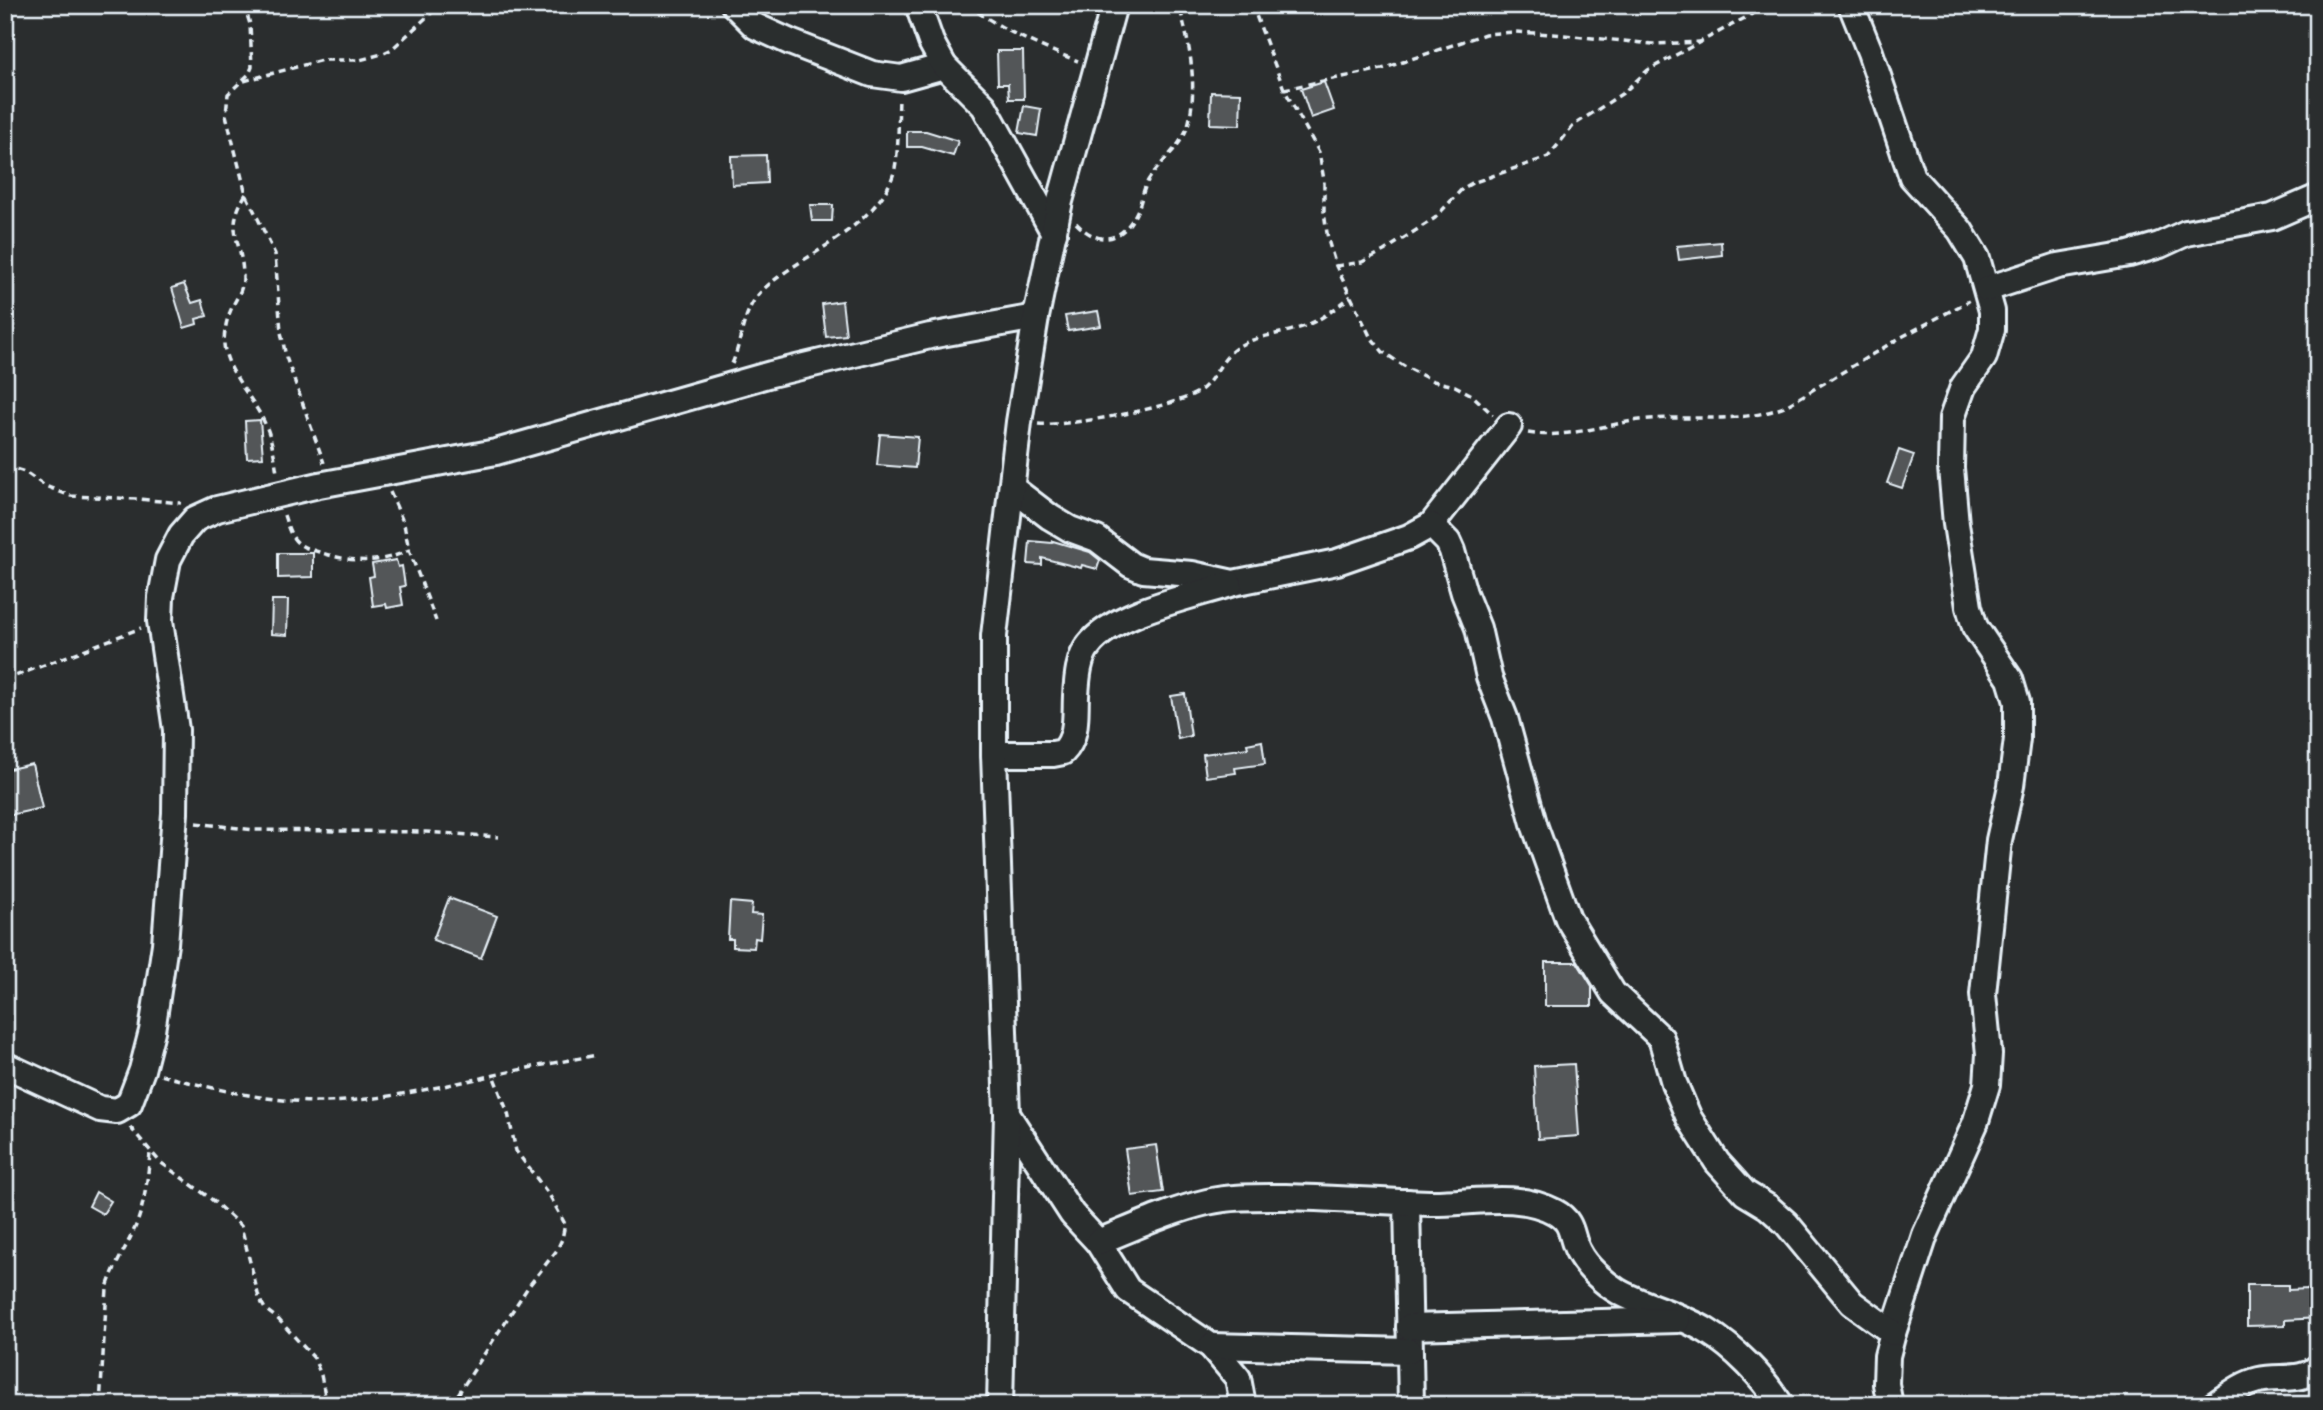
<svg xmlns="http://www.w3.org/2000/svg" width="2323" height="1410" font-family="Itim,sans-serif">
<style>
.building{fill:#535759;stroke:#e8f1f8;stroke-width:2}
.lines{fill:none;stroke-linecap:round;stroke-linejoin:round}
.minor-casing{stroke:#e8f1f8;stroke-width:30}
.path{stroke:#e8f1f8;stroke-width:3.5;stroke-dasharray:7 5;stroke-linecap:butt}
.minor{stroke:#2a2d2e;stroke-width:24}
</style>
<rect width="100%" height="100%" fill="#2a2d2e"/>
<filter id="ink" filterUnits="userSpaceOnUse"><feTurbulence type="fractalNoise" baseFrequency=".0143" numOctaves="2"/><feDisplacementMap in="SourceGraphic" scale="14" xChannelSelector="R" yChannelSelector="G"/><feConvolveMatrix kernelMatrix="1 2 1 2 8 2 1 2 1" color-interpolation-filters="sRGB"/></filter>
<g filter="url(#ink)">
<g class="building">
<path d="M 997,51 L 1023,51 L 1024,99 L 1009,99 L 1008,84 L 998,84 Z"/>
<path d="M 1324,82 L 1334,110 L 1311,118 L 1301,89 Z"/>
<path d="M 1211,92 L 1241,93 L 1240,125 L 1210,124 Z"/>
<path d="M 1024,106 L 1041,109 L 1037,136 L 1019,133 Z"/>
<path d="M 907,131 L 926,131 L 958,141 L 953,156 L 922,147 L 907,147 Z"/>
<path d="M 766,155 L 767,183 L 732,185 L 731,156 Z"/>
<path d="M 810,205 L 833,205 L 832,221 L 812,221 Z"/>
<path d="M 1721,242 L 1722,255 L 1679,260 L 1677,246 Z"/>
<path d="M 184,284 L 192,303 L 202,300 L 207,316 L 196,319 L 197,324 L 184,328 L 172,288 Z"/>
<path d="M 842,301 L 846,335 L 826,337 L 822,304 Z"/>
<path d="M 1098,311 L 1101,326 L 1068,331 L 1065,316 Z"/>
<path d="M 260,420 L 263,457 L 247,458 L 245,421 Z"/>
<path d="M 880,434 L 918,437 L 915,468 L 877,465 Z"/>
<path d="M 1899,450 L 1914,455 L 1902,488 L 1887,483 Z"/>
<path d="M 1030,541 L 1052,543 L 1053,541 L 1090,552 L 1100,560 L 1097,569 L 1082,565 L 1081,568 L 1042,558 L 1042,565 L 1028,564 Z"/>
<path d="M 278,553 L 313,553 L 313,577 L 278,578 Z"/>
<path d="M 396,560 L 398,567 L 402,566 L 405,586 L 400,587 L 403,605 L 387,608 L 386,604 L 373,606 L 369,577 L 374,576 L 372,564 Z"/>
<path d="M 272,600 L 288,600 L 287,635 L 271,634 Z"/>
<path d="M 1185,694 L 1191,736 L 1178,739 L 1171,696 Z"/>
<path d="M 1262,741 L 1265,764 L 1235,768 L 1236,773 L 1206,777 L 1203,754 L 1248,748 L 1247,744 Z"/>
<path d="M 32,764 L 42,808 L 5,816 L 5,770 Z"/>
<path d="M 449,898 L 497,916 L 481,958 L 433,940 Z"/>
<path d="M 730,902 L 752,904 L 751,914 L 762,915 L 760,939 L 755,938 L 754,948 L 733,947 L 733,939 L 728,939 Z"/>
<path d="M 1545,962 L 1577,962 L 1592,986 L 1592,1006 L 1545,1006 Z"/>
<path d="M 1574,1064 L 1579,1136 L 1538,1139 L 1534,1066 Z"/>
<path d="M 1156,1145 L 1163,1192 L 1132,1196 L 1125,1149 Z"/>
<path d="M 96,1192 L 111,1201 L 103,1214 L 89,1206 Z"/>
<path d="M 2247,1285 L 2288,1285 L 2288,1290 L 2308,1289 L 2308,1297 L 2318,1296 L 2318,1318 L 2285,1320 L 2285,1325 L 2247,1326 Z"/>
</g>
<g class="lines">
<defs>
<g id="minor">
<path d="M 734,5 L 755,26 L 790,42 L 872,74 L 901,78 L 944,66"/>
<path d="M 918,5 L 931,42 L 944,66 L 984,106 L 1054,233"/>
<path d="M 1851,5 L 1870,52 L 1912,177 L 1960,230 L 1977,258 L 1992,311 L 1992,329 L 1984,357 L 1963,387 L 1952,418 L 1951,468 L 1956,524 L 1969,607 L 1975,627 L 2010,679 L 2017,702 L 2017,739 L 2011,786 L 1999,840 L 1983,994 L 1989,1054 L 1987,1085 L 1975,1124 L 1925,1235 L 1893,1333 L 1887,1356 L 1886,1384 L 1890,1405"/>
<path d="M 1987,289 L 2058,266 L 2129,254 L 2160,245 L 2186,233 L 2272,217 L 2318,197"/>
<path d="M 1012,488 L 1050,517 L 1070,529 L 1097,539 L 1131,565 L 1143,570 L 1192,574 L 1233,583 L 1337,562 L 1409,537 L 1431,525 L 1509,426"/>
<path d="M 1431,525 L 1448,542 L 1452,551 L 1464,593 L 1478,628 L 1489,677 L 1505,718 L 1535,827 L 1568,919 L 1613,993 L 1661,1038 L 1674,1083 L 1689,1118 L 1717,1162 L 1745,1193 L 1768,1207 L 1786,1223 L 1852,1303 L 1893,1333"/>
<path d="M 994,754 L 1053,754 L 1063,752 C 1078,737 1075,715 1076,696 C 1077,680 1078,658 1089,645 C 1115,612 1190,597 1230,584"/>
<path d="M 5,1065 L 100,1109 L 117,1111 L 129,1104 L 142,1070 L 152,1031 L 165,944 L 175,813 L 176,730 L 160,621 L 161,597 L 168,560 L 181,535 L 195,519 L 217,509 L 319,485 L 496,452 L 771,374 L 930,336 L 1036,317"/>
<path d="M 1007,1114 L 1072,1214 L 1098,1242 L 1128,1290 L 1211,1346 L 1238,1378 L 1243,1405"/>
<path d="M 1407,1202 L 1411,1405"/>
<path d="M 1098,1242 C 1133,1228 1169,1211 1207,1202 C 1233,1196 1260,1197 1286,1197 C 1334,1198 1382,1202 1429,1203 C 1470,1204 1517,1191 1555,1212 C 1574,1222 1570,1236 1578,1251 C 1586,1267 1604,1283 1619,1292 C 1647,1307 1679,1314 1707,1331 C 1735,1348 1763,1377 1781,1405"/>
<path d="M 1409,1327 L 1678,1320"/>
<path d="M 1211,1346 L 1409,1351"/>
<path d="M 1000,1405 L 1007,1114 L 994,754 L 994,636 L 1019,422 L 1036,317 L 1060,201 L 1114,5"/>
<path d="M 2214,1405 C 2229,1395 2242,1384 2259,1380 C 2279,1375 2302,1383 2318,1367"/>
</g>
</defs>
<use href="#minor" class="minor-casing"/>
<g class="path">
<path d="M 244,5 L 250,24 L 252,67 L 249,74 L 228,94 L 226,115 L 246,194 L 275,254 L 281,332 L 286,357 L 324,463"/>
<path d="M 968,5 C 1001,30 1040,47 1078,61"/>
<path d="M 1252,5 L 1284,89 L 1319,152 L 1324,180 L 1324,212 L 1328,240 L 1336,266 L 1370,336 L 1383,352 L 1404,366 L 1433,381 L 1455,386 L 1472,395 L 1493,415"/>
<path d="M 244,81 L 322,60 L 360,60 L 382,54 L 392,49 L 440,5"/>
<path d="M 1284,89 L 1382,69 L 1485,34 L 1514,32 L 1553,34 L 1653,44 L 1700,42"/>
<path d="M 246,194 C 223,230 243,241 243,277 C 243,292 235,299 230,312 C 226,321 224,334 224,344 C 226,372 256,401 266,426 C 272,439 275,459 277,473"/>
<path d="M 1076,223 C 1100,248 1124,241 1138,209 C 1142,200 1143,188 1149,179 C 1164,157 1185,145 1190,117 C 1197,80 1189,42 1179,5"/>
<path d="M 1336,266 L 1362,262 L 1384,251 L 1435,218 L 1462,189 L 1472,183 L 1548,157 L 1574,125 L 1623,93 L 1648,70 L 1769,5"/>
<path d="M 732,364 C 742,341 742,313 759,294 C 770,281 800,262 815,253 C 846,233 887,206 895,168 C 899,146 898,120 899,98"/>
<path d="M 1038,424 C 1067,427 1179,407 1201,390 C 1216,378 1222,356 1239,346 C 1257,336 1277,335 1296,329 C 1317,323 1334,310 1351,296"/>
<path d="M 1528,433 C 1565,439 1603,425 1640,420 C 1688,414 1737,425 1784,407 L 1898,339 L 1969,301"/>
<path d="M 5,466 L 25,472 L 45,486 L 71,496 L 138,499 L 181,503"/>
<path d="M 390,492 L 404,524 L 409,550 L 436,621"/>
<path d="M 284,515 C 287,524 289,533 295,540 C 302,548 310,549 319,552 C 350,562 378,565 409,550"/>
<path d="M 5,680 L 141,628"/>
<path d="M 196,823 L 255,830 L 426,832 L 499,837"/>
<path d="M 161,1075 C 210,1088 268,1102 319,1102 C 374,1102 428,1089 482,1078 C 520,1069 559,1062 597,1055"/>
<path d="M 130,1127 L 160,1162 L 210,1198 L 241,1226 L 259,1298 L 265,1309 L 278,1319 L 314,1358 L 321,1375 L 327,1405"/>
<path d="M 100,1405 L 107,1288 C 114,1265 128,1245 137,1223 C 145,1201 148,1176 150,1153"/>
<path d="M 451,1405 L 528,1287 L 557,1250 L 562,1239 L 565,1224 L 550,1196 L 516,1151 L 508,1113 L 493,1075"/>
</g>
<use href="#minor" class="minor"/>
</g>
</g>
<rect width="2323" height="1410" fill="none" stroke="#2a2d2e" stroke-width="28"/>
<rect x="14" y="14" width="2295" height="1382" fill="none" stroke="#e8f1f8" stroke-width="2.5" filter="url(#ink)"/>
</svg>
